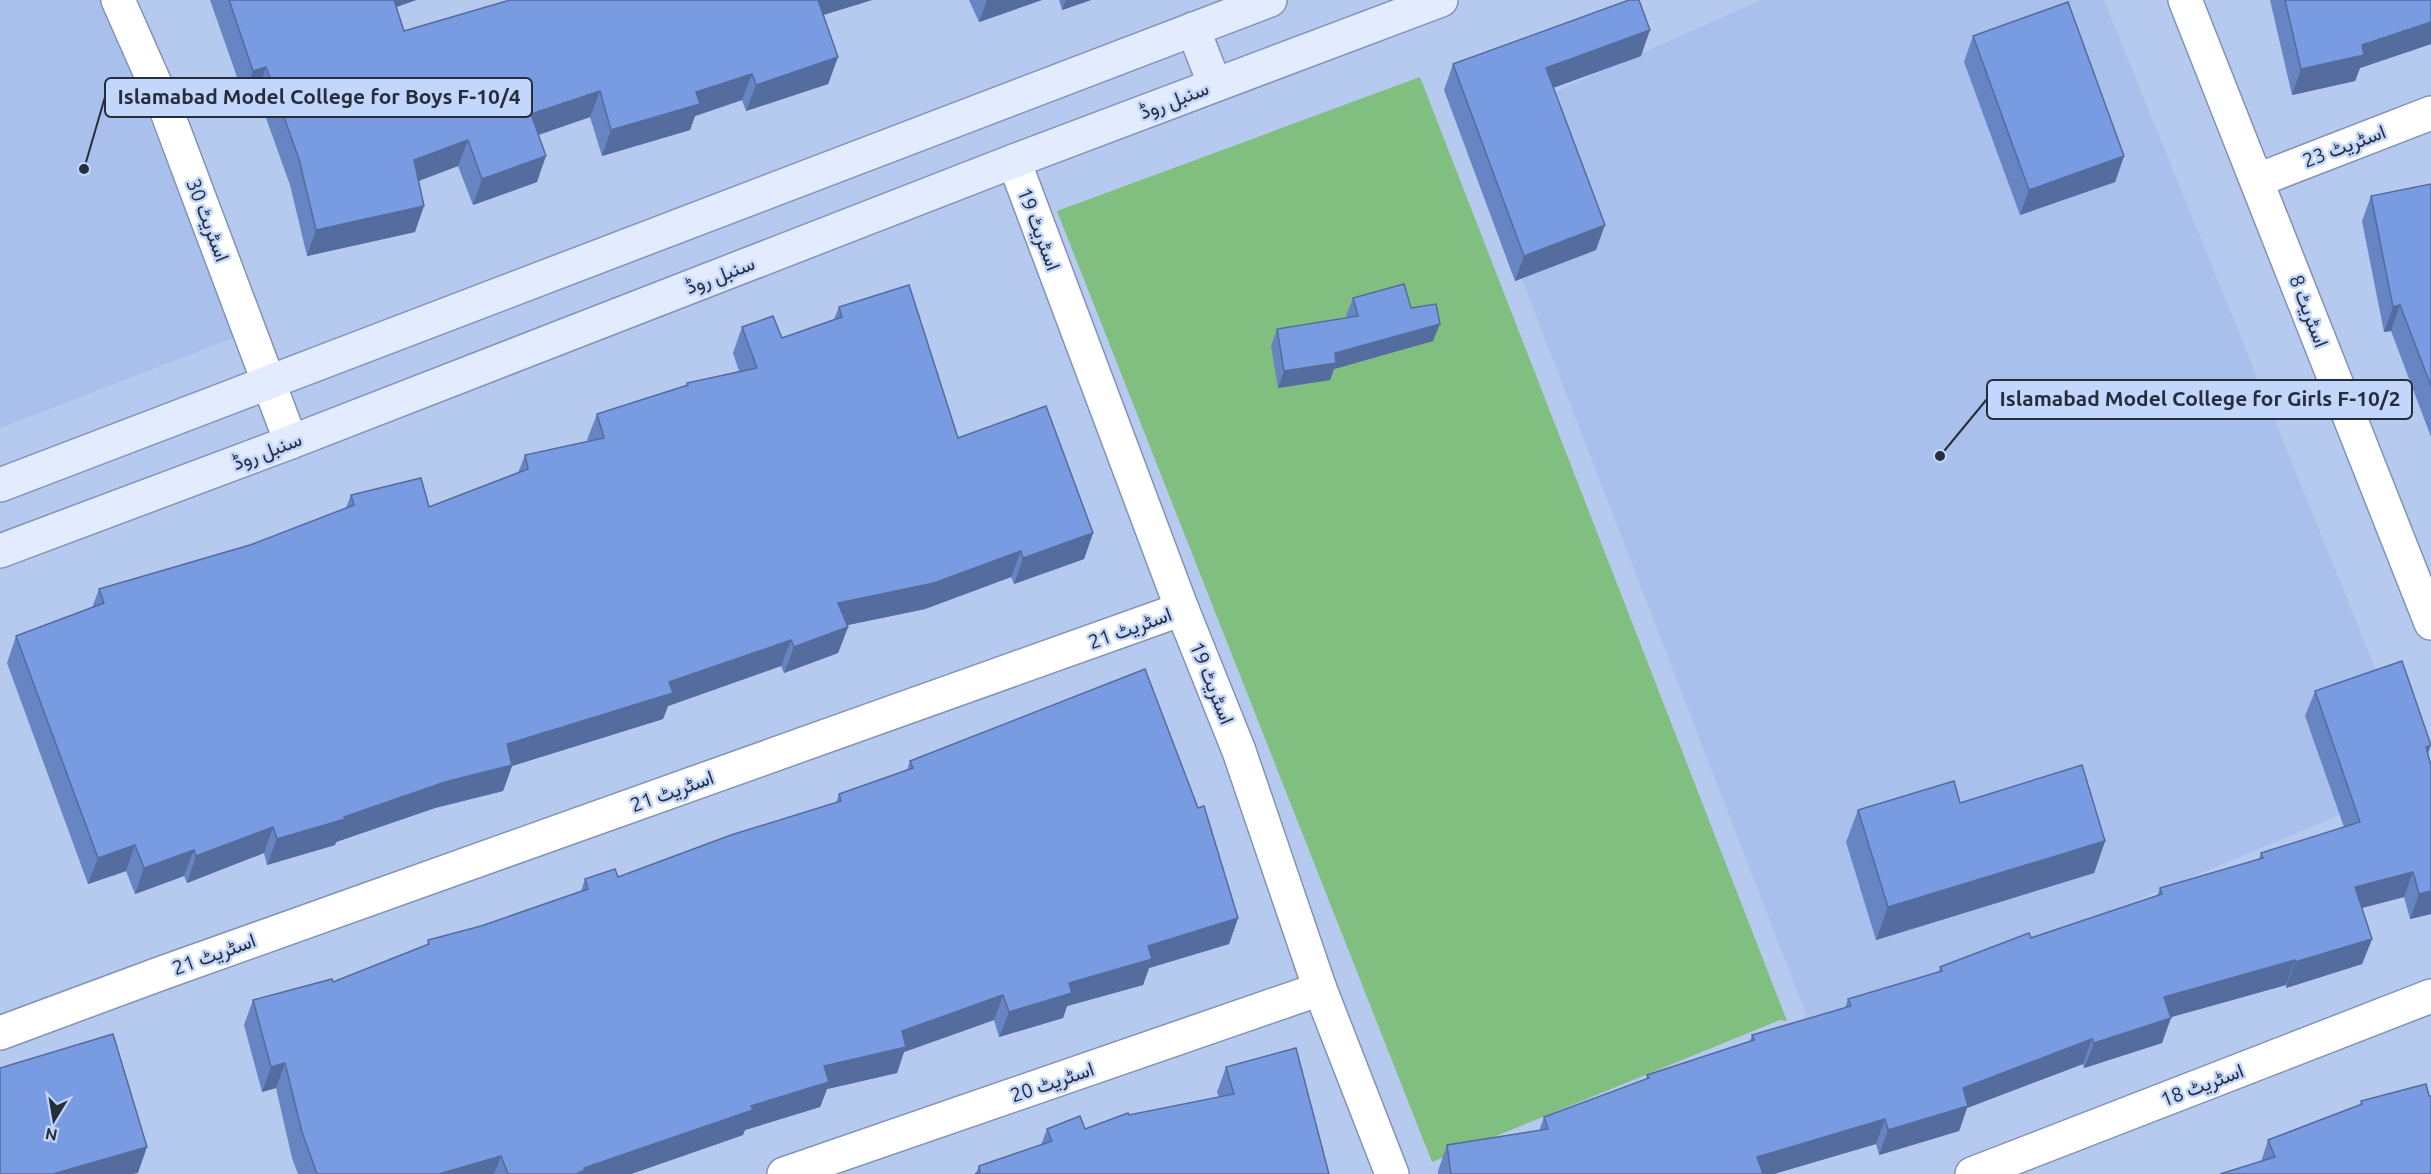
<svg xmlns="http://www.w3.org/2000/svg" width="2431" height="1174" font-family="Ubuntu,Vazirmatn,sans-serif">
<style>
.built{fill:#aac0ec}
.green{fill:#80bf7f}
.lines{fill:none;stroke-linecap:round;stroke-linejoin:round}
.street-casing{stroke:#8193b6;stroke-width:36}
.secondary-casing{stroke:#8193b6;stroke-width:36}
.street{stroke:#fff;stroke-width:33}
.secondary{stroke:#e3ecff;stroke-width:33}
.wall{fill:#6785c2}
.shaded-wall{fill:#546c9e}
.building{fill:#789be2;stroke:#546c9e;stroke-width:1.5}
.labels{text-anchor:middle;stroke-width:5;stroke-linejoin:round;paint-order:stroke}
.street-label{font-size:20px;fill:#262d3b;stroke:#c3d6fc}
.leader{fill:none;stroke:#262d3b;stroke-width:2}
.callout-dot{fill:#262d3b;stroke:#c3d6fc;stroke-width:2}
.callout{fill:#c3d6fc;stroke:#262d3b;stroke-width:2}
.callout-label{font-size:21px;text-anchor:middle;font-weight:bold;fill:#262d3b}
</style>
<rect width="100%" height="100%" fill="#b6c9ee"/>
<g class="built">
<path d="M 0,0 L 102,0 L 236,337 L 0,428 Z"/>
<path d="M 1761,0 L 2104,0 L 2421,781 L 1860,1016 L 1809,1022 L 1465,132 Z"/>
</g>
<path class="green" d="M 1420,77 L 1787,1021 L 1780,1020 L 1432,1162 L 1057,211 Z"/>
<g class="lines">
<defs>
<g id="street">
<path d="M 118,0 L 164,104 L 291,442"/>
<path d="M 2185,0 L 2431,623"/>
<path d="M 1014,161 L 1182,609 L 1239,751 L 1320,989 L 1392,1174"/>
<path d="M 2258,180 L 2431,113"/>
<path d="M 0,1033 L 162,973 L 1182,609"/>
<path d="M 784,1174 L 1320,989"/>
<path d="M 1972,1174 L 2431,996"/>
</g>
<g id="secondary">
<path d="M 1193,29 L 1215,85"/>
<path d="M 0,485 L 1270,0"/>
<path d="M 0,551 L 291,442 L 1014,161 L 1441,0"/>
</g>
</defs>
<use href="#street" class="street-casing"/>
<use href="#secondary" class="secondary-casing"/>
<use href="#street" class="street"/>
<use href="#secondary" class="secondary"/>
</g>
<g class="wall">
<path d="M 210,0 L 416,0 L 396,7 L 404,31 L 510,0 L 872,0 L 823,15 L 838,57 L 828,84 L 746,111 L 742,100 L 695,116 L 690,130 L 602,156 L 590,117 L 539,135 L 537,182 L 473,205 L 458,166 L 419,181 L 415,232 L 307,256 L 290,185 L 257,93 L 244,97 Z"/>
<path d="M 969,0 L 1042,0 L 979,22 Z"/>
<path d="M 1059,0 L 1091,0 L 1062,10 Z"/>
<path d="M 2270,0 L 2431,0 L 2431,44 L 2360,68 L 2355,81 L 2292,95 Z"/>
<path d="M 1973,36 L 2124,156 L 2115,182 L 2020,215 L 1964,62 Z"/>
<path d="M 1641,56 L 1553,88 L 1596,250 L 1515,281 L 1444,90 L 1453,64 Z"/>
<path d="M 2431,184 L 2431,437 L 2391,331 L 2384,332 L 2362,221 L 2371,196 Z"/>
<path d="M 1353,298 L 1411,308 L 1433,341 L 1334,369 L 1330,380 L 1278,388 L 1271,346 L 1277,329 L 1347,318 L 1346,316 Z"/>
<path d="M 839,307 L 958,438 L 1093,533 L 1084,559 L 1014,584 L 1011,577 L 925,609 L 847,625 L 848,627 L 838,653 L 784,673 L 781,666 L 668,706 L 663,719 L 512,766 L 503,791 L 435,808 L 336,842 L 335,845 L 267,865 L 264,853 L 187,883 L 184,876 L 135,894 L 126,871 L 88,884 L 7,663 L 16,636 L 92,608 L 99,589 L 250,545 L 346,508 L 351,495 L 429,507 L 518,473 L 525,455 L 588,441 L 587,440 L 597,414 L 686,386 L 687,383 L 739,371 L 733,353 L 742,327 L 782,338 L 834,319 Z"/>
<path d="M 2315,691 L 2428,754 L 2431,766 L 2431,914 L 2410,919 L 2404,897 L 2362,908 L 2372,939 L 2362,964 L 2286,988 L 2286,985 L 2170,1017 L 2162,1043 L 2084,1068 L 2083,1064 L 1967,1108 L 1959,1131 L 1879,1155 L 1876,1144 L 1774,1174 L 1438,1174 L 1438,1171 L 1447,1145 L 1539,1131 L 1544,1117 L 1646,1079 L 1647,1075 L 1750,1041 L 1752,1035 L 1845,1008 L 1848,999 L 1939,972 L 1940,967 L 2157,896 L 2160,888 L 2259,859 L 2261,853 L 2344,827 L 2305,716 Z"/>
<path d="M 910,761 L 1238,918 L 1229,944 L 1149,968 L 1143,985 L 1067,1006 L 1063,1018 L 999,1037 L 994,1020 L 904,1052 L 897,1073 L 827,1089 L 820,1107 L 745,1130 L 743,1135 L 631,1174 L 298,1174 L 292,1158 L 276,1088 L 262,1092 L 244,1025 L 253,1000 L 333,982 L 427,945 L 428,940 L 481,926 L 581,891 L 585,879 L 618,877 L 836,803 L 839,794 L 907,770 Z"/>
<path d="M 1960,803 L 2105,841 L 2094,873 L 1876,940 L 1846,842 L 1858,810 Z"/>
<path d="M 1226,1067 L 1329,1174 L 976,1173 L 979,1166 L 1041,1145 L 1047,1129 L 1085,1129 L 1129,1115 L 1219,1097 L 1217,1092 Z"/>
<path d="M 2429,1096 L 2431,1174 L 2261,1162 L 2268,1140 L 2360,1105 L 2361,1101 Z"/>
</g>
<g class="shaded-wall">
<path d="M 385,0 L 416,0 L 380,13 Z"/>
<path d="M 814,0 L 872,0 L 807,20 Z"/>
<path d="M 987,0 L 1042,0 L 979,22 Z"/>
<path d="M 1066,0 L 1091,0 L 1062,10 Z"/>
<path d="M 2431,22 L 2431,44 L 2360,68 L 2355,81 L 2292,95 L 2301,69 L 2362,45 Z"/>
<path d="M 1650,30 L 1641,56 L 1536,94 L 1546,68 Z"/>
<path d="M 838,57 L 828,84 L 746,111 L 756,85 Z"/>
<path d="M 266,67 L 257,93 L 244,97 L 253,71 Z"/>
<path d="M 752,74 L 742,100 L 695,116 L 690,130 L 602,156 L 611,130 L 696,92 Z"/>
<path d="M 600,91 L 590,117 L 522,140 L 531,114 Z"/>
<path d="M 468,140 L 458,166 L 404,186 L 414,160 Z"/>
<path d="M 546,156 L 537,182 L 473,205 L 482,179 Z"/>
<path d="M 2124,156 L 2115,182 L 2020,215 L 2029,190 Z"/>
<path d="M 424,206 L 415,232 L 307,256 L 316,230 Z"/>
<path d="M 1605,225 L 1596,250 L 1515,281 L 1524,256 Z"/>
<path d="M 2400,305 L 2391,331 L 2384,332 L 2393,307 Z"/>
<path d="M 1440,324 L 1433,341 L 1334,369 L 1330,380 L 1278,388 L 1284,371 L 1335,353 Z"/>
<path d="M 1093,533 L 1084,559 L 1014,584 L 1023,558 Z"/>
<path d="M 1021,551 L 1011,577 L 925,609 L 829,629 L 838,603 Z"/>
<path d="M 848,627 L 838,653 L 784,673 L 794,647 Z"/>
<path d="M 791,640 L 781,666 L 668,706 L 663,719 L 512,766 L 503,791 L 435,808 L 336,842 L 335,845 L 267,865 L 277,839 L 344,817 L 507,744 L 669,682 Z"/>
<path d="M 2431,745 L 2422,770 L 2426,747 Z"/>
<path d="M 273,827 L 264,853 L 187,883 L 196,856 Z"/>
<path d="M 2105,841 L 2094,873 L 1876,940 L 1888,907 Z"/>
<path d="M 135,845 L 126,871 L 88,884 L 98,858 Z"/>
<path d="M 194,850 L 184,876 L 135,894 L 144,868 Z"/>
<path d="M 2413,872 L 2404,897 L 2346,912 L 2355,887 Z"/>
<path d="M 2431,891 L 2431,914 L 2410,919 L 2419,894 Z"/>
<path d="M 1238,918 L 1229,944 L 1149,968 L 1143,985 L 1067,1006 L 1063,1018 L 999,1037 L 1009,1012 L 1148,946 Z"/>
<path d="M 2372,939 L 2362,964 L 2286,988 L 2295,962 Z"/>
<path d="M 2295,960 L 2286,985 L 2154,1022 L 2164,997 Z"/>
<path d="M 1003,995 L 994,1020 L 904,1052 L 897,1073 L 827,1089 L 820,1107 L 745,1130 L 743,1135 L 631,1174 L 576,1174 L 584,1168 L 751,1106 L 824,1066 L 902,1031 Z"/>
<path d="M 2171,1018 L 2162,1043 L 2084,1068 L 2094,1043 Z"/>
<path d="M 2092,1039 L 2083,1064 L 1967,1108 L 1959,1131 L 1879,1155 L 1888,1130 L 1963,1088 Z"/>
<path d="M 285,1063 L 276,1088 L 262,1092 L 271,1067 Z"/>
<path d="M 1885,1119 L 1876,1144 L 1774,1174 L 1751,1174 L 1757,1157 Z"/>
<path d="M 147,1147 L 138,1173 L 133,1174 L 53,1174 Z"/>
<path d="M 501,1156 L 494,1174 L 439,1174 Z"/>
</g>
<g class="building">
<path d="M 229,0 L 394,0 L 404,31 L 510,0 L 818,0 L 838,57 L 756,85 L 752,74 L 696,92 L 700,104 L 611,130 L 600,91 L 531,114 L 546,156 L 482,179 L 468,140 L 414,160 L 424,206 L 316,230 L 299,159 L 266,67 L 253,71 Z"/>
<path d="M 1629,0 L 1639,0 L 1650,30 L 1546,68 L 1605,225 L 1524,256 L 1453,64 Z"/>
<path d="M 2285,0 L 2431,0 L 2431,22 L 2362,45 L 2364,55 L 2301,69 Z"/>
<path d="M 2068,2 L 2124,156 L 2029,190 L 1973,36 Z"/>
<path d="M 2431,184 L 2431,386 L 2400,305 L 2393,307 L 2371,196 Z"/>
<path d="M 1404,284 L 1411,308 L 1436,304 L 1440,324 L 1335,353 L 1336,363 L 1284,371 L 1277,329 L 1358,316 L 1353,298 Z"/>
<path d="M 909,285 L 958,438 L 1046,406 L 1093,533 L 1023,558 L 1021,551 L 934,583 L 838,603 L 848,627 L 794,647 L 791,640 L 669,682 L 673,693 L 507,744 L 512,765 L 445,782 L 344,817 L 345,819 L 277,839 L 273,827 L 196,856 L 194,850 L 144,868 L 135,845 L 98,858 L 16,636 L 104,603 L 99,589 L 250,545 L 354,505 L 351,495 L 421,478 L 429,507 L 528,469 L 525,455 L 604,438 L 597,414 L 688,385 L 687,383 L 757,368 L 742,327 L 773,316 L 782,338 L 842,317 L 839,307 Z"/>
<path d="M 2402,661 L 2431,745 L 2426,747 L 2431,766 L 2431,891 L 2419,894 L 2413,872 L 2355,887 L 2372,939 L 2295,962 L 2295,960 L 2164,997 L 2171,1018 L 2094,1043 L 2092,1039 L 1963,1088 L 1968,1106 L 1888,1130 L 1885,1119 L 1757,1157 L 1763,1174 L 1451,1174 L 1447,1145 L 1548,1129 L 1544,1117 L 1649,1078 L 1647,1075 L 1754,1040 L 1752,1035 L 1851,1006 L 1848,999 L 1942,971 L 1940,967 L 2029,933 L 2031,938 L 2162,894 L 2160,888 L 2263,858 L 2261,853 L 2360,822 L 2315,691 Z"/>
<path d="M 1145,669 L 1198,808 L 1204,806 L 1238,918 L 1148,946 L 1152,959 L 1069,983 L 1072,993 L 1009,1012 L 1003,995 L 902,1031 L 906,1047 L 824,1066 L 829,1082 L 751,1106 L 753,1110 L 584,1168 L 585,1170 L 576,1174 L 508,1174 L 501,1156 L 439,1174 L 317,1174 L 302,1132 L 285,1063 L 271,1067 L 253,1000 L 332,979 L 333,982 L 429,944 L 428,940 L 481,926 L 588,889 L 585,879 L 615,869 L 618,877 L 731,835 L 841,801 L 839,794 L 913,768 L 910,761 Z"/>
<path d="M 2082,765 L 2105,841 L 1888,907 L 1858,810 L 1954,781 L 1960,803 Z"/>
<path d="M 113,1034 L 147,1147 L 53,1174 L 0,1174 L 0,1068 Z"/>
<path d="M 1296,1048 L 1329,1174 L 975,1174 L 980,1172 L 979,1166 L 1052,1141 L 1047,1129 L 1080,1116 L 1085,1129 L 1128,1113 L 1129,1115 L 1234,1094 L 1226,1067 Z"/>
<path d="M 2426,1084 L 2429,1096 L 2431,1096 L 2431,1174 L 2220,1174 L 2275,1157 L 2268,1140 L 2362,1104 L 2361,1101 Z"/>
</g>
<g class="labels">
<g class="street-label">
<text transform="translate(1174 100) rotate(-21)" y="7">سنبل روڈ</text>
<text transform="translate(2344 146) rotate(-21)" y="7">اسٹریٹ 23</text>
<text transform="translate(208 220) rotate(69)" y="7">اسٹریٹ 30</text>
<text transform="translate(1039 229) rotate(69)" y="7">اسٹریٹ 19</text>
<text transform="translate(720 275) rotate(-21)" y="7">سنبل روڈ</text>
<text transform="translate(2309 311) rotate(69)" y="7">اسٹریٹ 8</text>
<text transform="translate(267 451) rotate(-21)" y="7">سنبل روڈ</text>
<text transform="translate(1130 628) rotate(-20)" y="7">اسٹریٹ 21</text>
<text transform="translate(1212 683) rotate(68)" y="7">اسٹریٹ 19</text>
<text transform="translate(672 791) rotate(-20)" y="7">اسٹریٹ 21</text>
<text transform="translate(214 954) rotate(-20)" y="7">اسٹریٹ 21</text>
<text transform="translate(1052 1082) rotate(-19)" y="7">اسٹریٹ 20</text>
<text transform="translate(2202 1085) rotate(-21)" y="7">اسٹریٹ 18</text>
</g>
</g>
<path class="leader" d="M84 169L105 97M1940 456L1987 399"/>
<g class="callout-dot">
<circle cx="84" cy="169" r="6"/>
<circle cx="1940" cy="456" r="6"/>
</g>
<g class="callout">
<rect x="105" y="78" width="427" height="39" rx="6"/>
<rect x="1987" y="380" width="425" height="39" rx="6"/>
</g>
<g class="callout-label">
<text x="319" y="104">Islamabad Model College for Boys F-10/4</text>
<text x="2200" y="406">Islamabad Model College for Girls F-10/2</text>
</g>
<g transform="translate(54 1120) rotate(191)" stroke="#c3d6fc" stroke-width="4.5" paint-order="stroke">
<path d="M0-4.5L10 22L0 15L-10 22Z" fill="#262d3b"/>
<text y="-9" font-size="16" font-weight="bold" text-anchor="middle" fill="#262d3b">N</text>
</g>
</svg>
